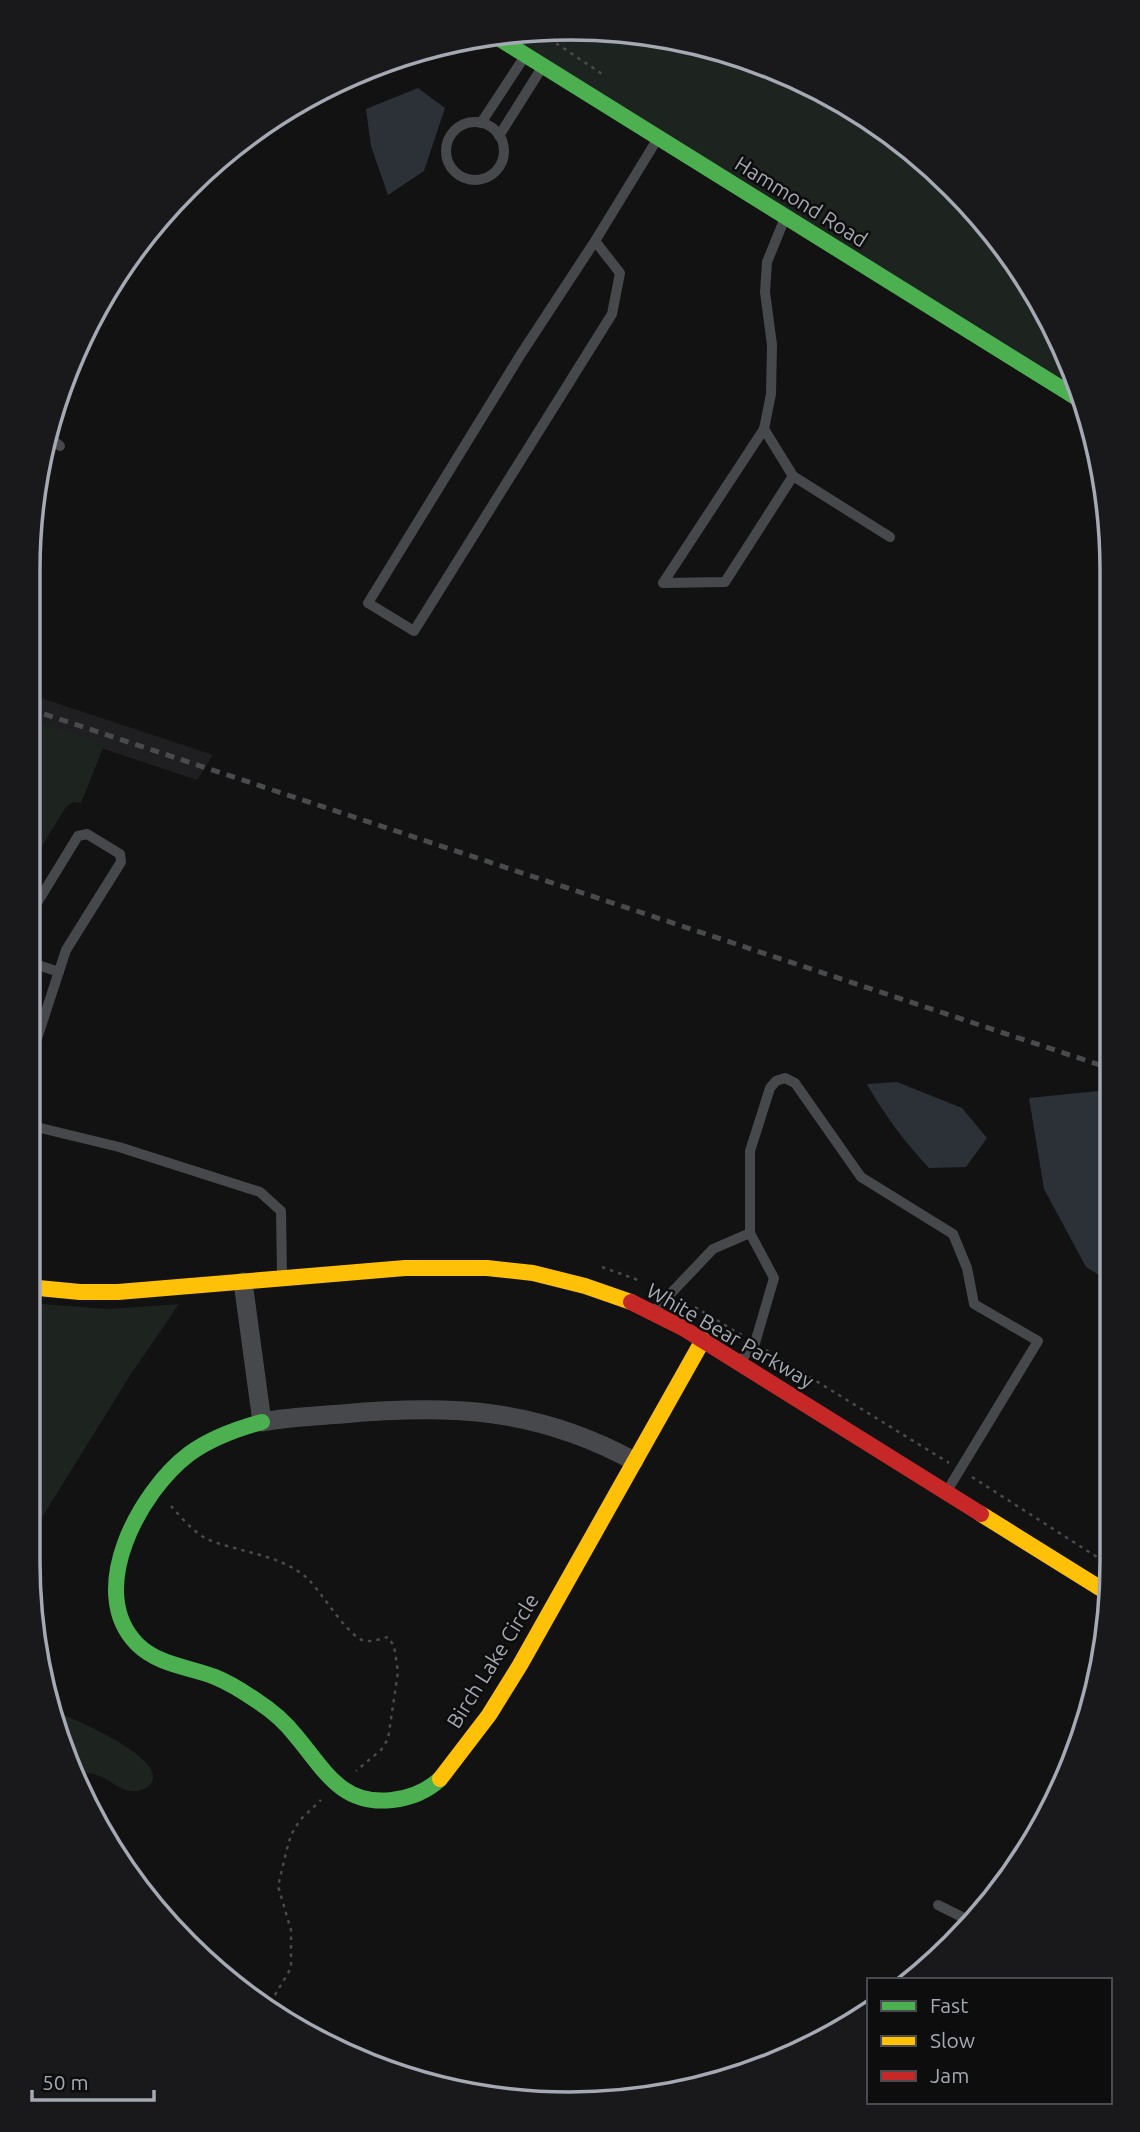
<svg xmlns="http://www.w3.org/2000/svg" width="1140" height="2132" font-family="Ubuntu,sans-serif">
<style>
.built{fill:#1f1f21}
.green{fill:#1d231e}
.water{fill:#2b3137}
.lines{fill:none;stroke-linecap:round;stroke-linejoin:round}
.path{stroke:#494a4d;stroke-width:2.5;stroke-dasharray:3.5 5;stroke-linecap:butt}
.lane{stroke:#47484c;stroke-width:10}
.street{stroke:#47484c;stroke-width:19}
.fast{stroke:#4caf50;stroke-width:16}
.slow{stroke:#ffc107;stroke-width:16}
.jam{stroke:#c62828;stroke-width:16}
.rail{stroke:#494a4c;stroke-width:5;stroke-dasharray:9 7;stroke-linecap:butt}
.labels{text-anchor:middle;stroke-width:5;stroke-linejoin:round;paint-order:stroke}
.street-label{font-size:21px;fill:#a5a9b3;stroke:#0d0d0e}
.rim{fill:none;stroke:#a5a9b3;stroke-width:3.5}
</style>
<rect width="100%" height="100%" fill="#121213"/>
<path class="built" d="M 29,694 L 213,755 L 197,780 L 29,724 Z"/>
<g class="green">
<path d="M 534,29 L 640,33 L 744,57 L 841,100 L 953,186 L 1021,269 L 1083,395 L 496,36 Z"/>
<path d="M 29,719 L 105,743 L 81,803 L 73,802 L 66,807 L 29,867 Z"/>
<path d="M 28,1303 L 109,1309 L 179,1304 L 129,1377 L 28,1540 Z"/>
<path d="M 53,1711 C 73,1718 157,1754 153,1778 C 152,1786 144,1790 137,1791 C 116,1794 105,1768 77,1774 L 57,1737 Z"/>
</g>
<g class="water">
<path d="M 418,88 L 445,108 L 424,171 L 388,195 L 371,146 L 366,109 Z"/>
<path d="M 897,1082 L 962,1108 L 987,1138 L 966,1167 L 929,1168 C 905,1142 884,1115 867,1084 Z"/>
<path d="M 1098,1091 L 1109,1095 L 1110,1282 L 1086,1267 L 1044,1189 L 1029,1098 Z"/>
</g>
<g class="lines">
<g class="path">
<path d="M 535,29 L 605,76"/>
<path d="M 28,1262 L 39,1264"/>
<path d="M 602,1267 L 638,1280"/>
<path d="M 695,1307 L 743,1336"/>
<path d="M 766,1350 L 949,1463"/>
<path d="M 972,1477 L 1111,1566"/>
<path d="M 171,1506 C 181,1517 193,1532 207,1539 C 240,1553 281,1554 308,1579 C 323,1594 344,1631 362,1640 C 370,1643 380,1639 388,1637 L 394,1646 L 398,1672 L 388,1739 L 381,1750 L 356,1771"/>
<path d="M 263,2007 L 272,2000 L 291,1968 L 291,1930 L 278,1886 L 287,1849 L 291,1835 L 300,1820 L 321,1800"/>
</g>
<g class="lane">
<circle cx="475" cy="151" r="29"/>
<path d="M 481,123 L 525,56"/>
<path d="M 499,136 L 541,69"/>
<path d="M 785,218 L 767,262 L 765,292 L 772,345 L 771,394 L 764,429 L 663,583 L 725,582 L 793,476 L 890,537"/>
<path d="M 595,241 L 521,354 L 368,603 L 414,631 L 612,314 L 620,273 L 595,241 L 658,138"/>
<path d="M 764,429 L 793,476"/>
<path d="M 46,434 L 60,446"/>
<path d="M 29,962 L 59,972"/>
<path d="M 29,1063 L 66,950 L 121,862 L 120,854 L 87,834 L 78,836 L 29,916"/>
<path d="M 28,1125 L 119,1147 L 260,1192 L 281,1211 L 282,1275"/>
<path d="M 654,1311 L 713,1249 L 750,1233 L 750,1151 L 770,1088 L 776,1081 L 785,1078 L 795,1083 L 861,1177 L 953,1234 L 967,1268 L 974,1304 L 1038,1341 L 947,1491"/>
<path d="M 740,1361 L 755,1343 L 774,1278 L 750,1233"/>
<path d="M 938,1905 L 968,1920"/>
</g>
<path class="street" d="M 243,1282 L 262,1422 C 288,1417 316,1416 342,1414 C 450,1404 537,1408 634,1461"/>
<g class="fast">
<path d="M 495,36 L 1085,403"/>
<path d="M 262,1422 C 236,1429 211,1438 189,1454 C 140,1491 85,1591 137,1644 C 158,1665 189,1667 215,1677 C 230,1683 244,1692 257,1701 C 271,1710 285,1722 296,1736 C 324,1769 341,1806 392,1800 C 410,1798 427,1791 440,1779"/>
</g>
<g class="slow">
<path d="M 28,1287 L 80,1292 L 118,1292 L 405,1268 L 487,1268 L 533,1273 L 585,1286 L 631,1302"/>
<path d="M 981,1514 L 1111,1595"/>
<path d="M 440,1779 L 489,1715 L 520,1665 L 703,1340"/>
</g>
<path class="jam" d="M 631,1302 L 683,1328 L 981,1514"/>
<path class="rail" d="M 29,709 L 1109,1068"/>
</g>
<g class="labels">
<g class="street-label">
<text transform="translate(801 202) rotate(32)" y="7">Hammond Road</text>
<text transform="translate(730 1336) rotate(30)" y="7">White Bear Parkway</text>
<text transform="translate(493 1661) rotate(-58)" y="7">Birch Lake Circle</text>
</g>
</g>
<path d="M0 0H1140V2132H0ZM570 40H570A530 530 0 0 1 1100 570V1562A530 530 0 0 1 570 2092H570A530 530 0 0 1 40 1562V570A530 530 0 0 1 570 40Z" fill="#19191b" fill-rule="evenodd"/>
<path class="rim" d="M570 40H570A530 530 0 0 1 1100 570V1562A530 530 0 0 1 570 2092H570A530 530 0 0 1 40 1562V570A530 530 0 0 1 570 40Z"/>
<rect x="867" y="1978" width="245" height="126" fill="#0d0d0e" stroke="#4a4b50" stroke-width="2"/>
<rect x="881" y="2001" width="35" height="10" fill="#4caf50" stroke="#4a4b50" stroke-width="2"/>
<text x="930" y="2013" font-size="21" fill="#a5a9b3">Fast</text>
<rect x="881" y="2036" width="35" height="10" fill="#ffc107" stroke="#4a4b50" stroke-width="2"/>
<text x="930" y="2048" font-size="21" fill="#a5a9b3">Slow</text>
<rect x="881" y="2071" width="35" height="10" fill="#c62828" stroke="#4a4b50" stroke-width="2"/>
<text x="930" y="2083" font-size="21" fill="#a5a9b3">Jam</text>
<path d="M32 2090v10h122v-10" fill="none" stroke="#a5a9b3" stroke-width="3.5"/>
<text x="42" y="2090" font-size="21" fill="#a5a9b3" stroke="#0d0d0e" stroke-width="5" paint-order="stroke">50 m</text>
</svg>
